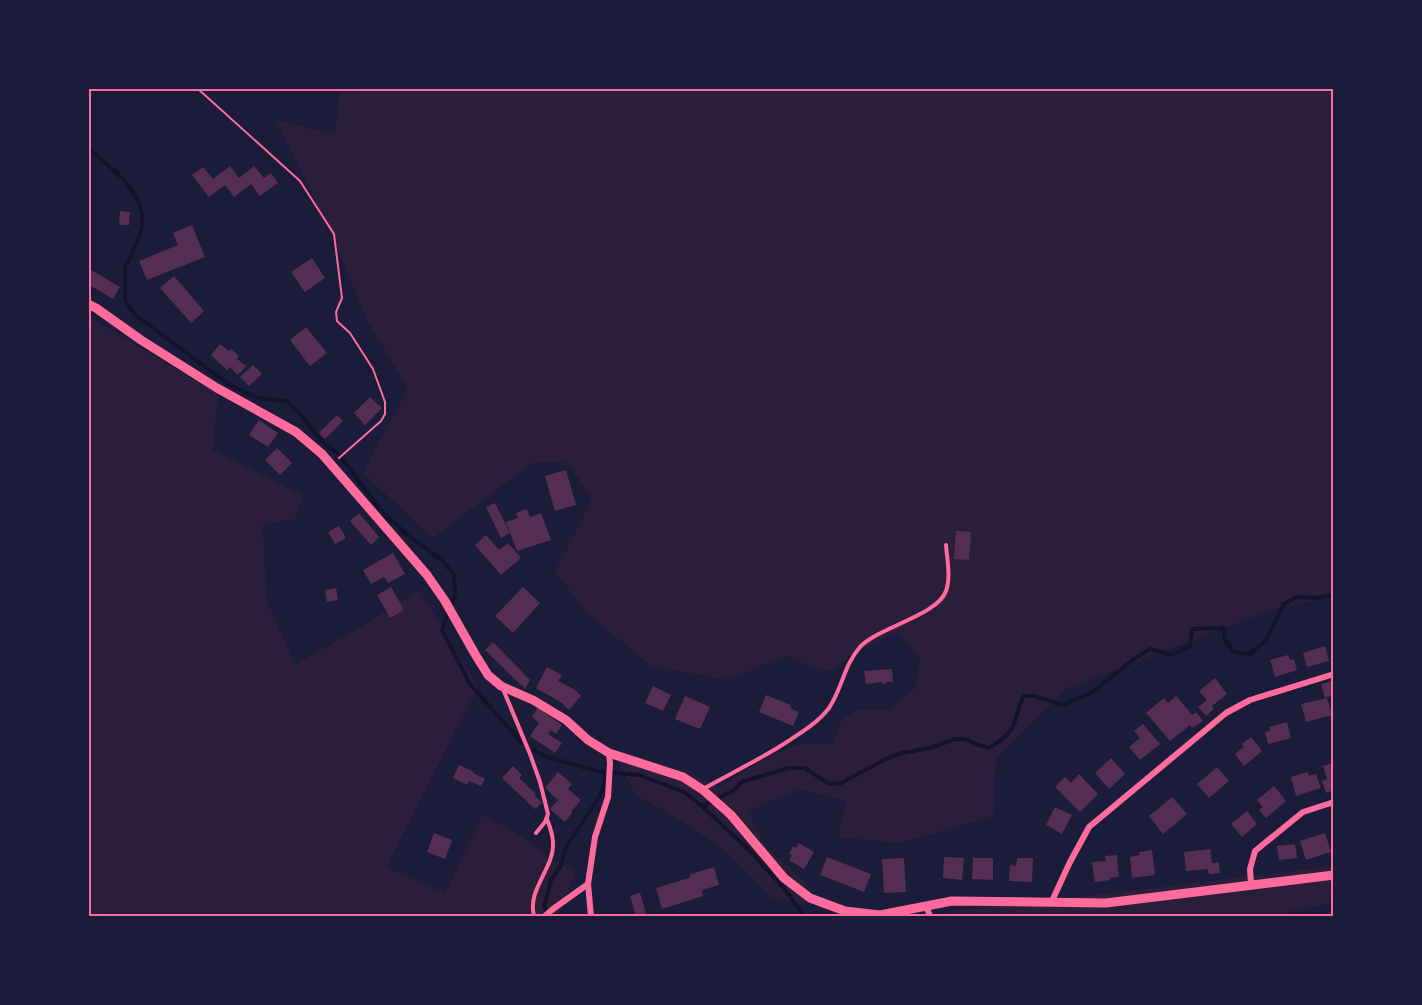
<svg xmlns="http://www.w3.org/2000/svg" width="1422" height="1005" font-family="'DejaVu Sans',sans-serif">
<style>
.green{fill:#2a1e3b}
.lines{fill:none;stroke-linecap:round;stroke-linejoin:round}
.stream{stroke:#12122b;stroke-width:4}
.building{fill:#542f53}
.path{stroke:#ff6b9d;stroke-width:2}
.service{stroke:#ff6b9d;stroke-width:4}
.minor{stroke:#ff6b9d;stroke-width:6}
.tertiary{stroke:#ff6b9d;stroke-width:9}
.neatline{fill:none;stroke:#ff6b9d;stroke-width:2}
</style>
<rect width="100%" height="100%" fill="#1b1b3a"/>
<g class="green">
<path d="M 340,88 L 1333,89 L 1333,596 L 1274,609 L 1066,689 L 996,758 L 993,816 L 901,843 L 838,837 L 846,801 L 799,789 L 748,811 L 766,847 L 811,887 L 804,905 L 773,898 L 720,846 L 678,819 L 636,795 L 610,748 L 689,772 L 718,788 L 768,756 L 801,744 L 833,744 L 841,721 L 855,710 L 889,710 L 916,687 L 920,659 L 899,632 L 855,652 L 832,671 L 814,668 L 786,656 L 728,680 L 651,666 L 588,614 L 555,572 L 592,499 L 567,461 L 532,463 L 433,538 L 363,473 L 408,388 L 367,320 L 332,236 L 276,120 L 335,135 Z"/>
<path d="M 89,317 L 218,394 L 213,450 L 303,496 L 295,519 L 263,524 L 266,598 L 295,665 L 359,628 L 420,590 L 478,687 L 386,867 L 445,893 L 483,814 L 525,839 L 556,862 L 576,871 L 558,916 L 89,916 Z"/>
<path d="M 1333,866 L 1333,902 L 1288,912 L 1287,916 L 949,916 L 948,912 L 952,910 L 1111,893 Z"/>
</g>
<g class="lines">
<g class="stream">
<path d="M 88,148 C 112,169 150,195 141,231 C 138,242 132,252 128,262 L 125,266 L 125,300 L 135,315 L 230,385 L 257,398 L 287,401 L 297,410 L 320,439 L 340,456 L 384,514 L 410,537 L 441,559 L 454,575 L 455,594 L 442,630 L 470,684 L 522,743"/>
<path d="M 534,750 L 544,756 L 596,771 L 639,775 L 684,792 L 702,806 L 751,852 L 783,887 L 804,916"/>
<path d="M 702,806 L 733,791 L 742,782 L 788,768 L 805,768 L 829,784 L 841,783 L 888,758 L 902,753 L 930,748 L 955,739 L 965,739 L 976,744 L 989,748 C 997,743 1007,737 1012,728 C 1017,718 1018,706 1024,696 L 1034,696 L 1063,705 L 1093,692 L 1134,659 L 1150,649 L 1171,655 L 1190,646 L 1192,629 L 1224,628 L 1225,640 L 1234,652 L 1250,654 L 1266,640 L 1284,604 L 1296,597 L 1315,598 L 1334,595"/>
<path d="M 551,916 L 544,907 L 551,880 L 560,867 L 566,847 L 598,799 L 605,784 L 605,771"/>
</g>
</g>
<g class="building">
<path d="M 230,166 L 239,178 L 254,166 L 264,178 L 271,173 L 278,183 L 260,196 L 251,184 L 234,197 L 225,185 L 209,197 L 192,175 L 203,167 L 213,179 Z"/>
<path d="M 120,211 L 130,212 L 129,225 L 119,225 Z"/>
<path d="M 192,225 L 205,257 L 147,280 L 139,261 L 178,245 L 173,233 Z"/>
<path d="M 312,258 L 325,278 L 305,292 L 291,272 Z"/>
<path d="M 88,268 L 120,287 L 113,299 L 88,284 Z"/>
<path d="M 174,276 L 204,311 L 191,323 L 160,288 Z"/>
<path d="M 306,327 L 327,353 L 310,366 L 290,340 Z"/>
<path d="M 220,344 L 229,351 L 231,349 L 239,356 L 237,359 L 246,366 L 238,375 L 230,367 L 227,370 L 211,355 Z"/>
<path d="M 253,365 L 262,374 L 249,386 L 240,377 Z"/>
<path d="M 370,397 L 382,408 L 365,425 L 354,413 Z"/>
<path d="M 337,415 L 343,421 L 325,439 L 319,433 Z"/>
<path d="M 259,420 L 278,433 L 268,447 L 249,435 Z"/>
<path d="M 277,448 L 292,463 L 280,475 L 265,460 Z"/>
<path d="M 566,470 L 576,505 L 555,511 L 545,476 Z"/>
<path d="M 495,503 L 510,533 L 501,538 L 486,507 Z"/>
<path d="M 527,509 L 530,517 L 541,513 L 551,540 L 517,551 L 506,522 L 518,518 L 516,513 Z"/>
<path d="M 359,513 L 379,537 L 371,545 L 350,521 Z"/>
<path d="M 339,526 L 346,538 L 335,544 L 328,532 Z"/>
<path d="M 956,531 L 971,532 L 969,560 L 954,559 Z"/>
<path d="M 486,535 L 499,550 L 508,543 L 521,558 L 501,575 L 475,545 Z"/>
<path d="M 393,553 L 405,574 L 388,583 L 384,577 L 371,584 L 363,570 Z"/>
<path d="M 391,587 L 404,610 L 390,618 L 377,595 Z"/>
<path d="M 523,587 L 540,603 L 513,633 L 495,616 Z"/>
<path d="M 336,588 L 338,600 L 327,602 L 325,590 Z"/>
<path d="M 493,642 L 530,680 L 525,689 L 485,650 Z"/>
<path d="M 1325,646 L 1329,661 L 1307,667 L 1303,653 Z"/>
<path d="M 1288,655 L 1290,660 L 1294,659 L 1297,670 L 1275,677 L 1270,660 Z"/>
<path d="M 547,667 L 562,675 L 558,681 L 575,690 L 581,696 L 569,710 L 562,703 L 536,688 Z"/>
<path d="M 892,669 L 893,682 L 886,682 L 886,684 L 882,684 L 882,682 L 866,684 L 864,671 Z"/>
<path d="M 1215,678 L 1227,694 L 1212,706 L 1214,709 L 1206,716 L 1198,707 L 1207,700 L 1199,691 Z"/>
<path d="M 1334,681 L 1334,695 L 1325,698 L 1321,684 Z"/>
<path d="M 653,686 L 671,695 L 663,711 L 645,703 Z"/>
<path d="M 766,695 L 791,705 L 790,708 L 799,712 L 793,726 L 759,712 Z"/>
<path d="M 685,696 L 710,707 L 700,729 L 675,719 Z"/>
<path d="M 1176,696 L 1192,715 L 1196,712 L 1203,721 L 1193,728 L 1190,725 L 1170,741 L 1146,713 L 1164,698 L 1168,703 Z"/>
<path d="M 1327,698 L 1332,715 L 1306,722 L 1301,704 Z"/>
<path d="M 538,708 L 562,725 L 556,734 L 551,730 L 548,734 L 562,743 L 555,753 L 530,736 L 539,723 L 532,717 Z"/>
<path d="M 1287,722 L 1291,738 L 1268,744 L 1265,732 L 1270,731 L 1269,727 Z"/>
<path d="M 1143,724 L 1160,744 L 1140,760 L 1129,747 L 1140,738 L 1134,731 Z"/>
<path d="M 1251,737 L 1262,751 L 1244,766 L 1235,754 L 1244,747 L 1242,744 Z"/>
<path d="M 1111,758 L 1125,774 L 1109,789 L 1095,773 Z"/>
<path d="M 1334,763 L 1334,784 L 1331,785 L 1333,790 L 1326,793 L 1322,781 L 1327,779 L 1323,766 Z"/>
<path d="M 459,765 L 474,772 L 473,773 L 485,779 L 481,786 L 469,781 L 467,785 L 453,778 Z"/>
<path d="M 513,766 L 522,775 L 519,778 L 536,794 L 534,795 L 542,803 L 535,809 L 502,778 Z"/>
<path d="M 1217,767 L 1229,781 L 1209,798 L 1197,784 Z"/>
<path d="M 558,772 L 572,784 L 568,789 L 581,800 L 571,812 L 572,813 L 565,822 L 550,809 L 558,800 L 545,788 Z"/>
<path d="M 1308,772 L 1309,776 L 1316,774 L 1321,788 L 1296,796 L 1291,777 Z"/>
<path d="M 1079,774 L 1098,794 L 1080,812 L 1055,787 L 1065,777 L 1071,783 Z"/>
<path d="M 1274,786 L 1286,801 L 1266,818 L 1259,810 L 1263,807 L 1257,800 Z"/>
<path d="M 1172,797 L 1187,814 L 1163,834 L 1149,816 Z"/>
<path d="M 1055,807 L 1072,815 L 1062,834 L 1046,825 Z"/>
<path d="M 1247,811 L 1257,824 L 1242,837 L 1231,824 Z"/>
<path d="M 434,833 L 452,840 L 445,859 L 427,852 Z"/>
<path d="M 1325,833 L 1331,852 L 1306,860 L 1300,841 Z"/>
<path d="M 799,843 L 814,852 L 804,869 L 789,860 L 792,855 L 789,854 L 793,846 L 796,848 Z"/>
<path d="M 1295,844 L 1297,858 L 1279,860 L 1277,846 Z"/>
<path d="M 1210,849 L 1212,863 L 1219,862 L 1220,873 L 1209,874 L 1208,869 L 1186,871 L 1184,852 Z"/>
<path d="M 1152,850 L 1155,875 L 1132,878 L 1130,857 L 1140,855 L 1139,852 Z"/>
<path d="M 1117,855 L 1119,877 L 1110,878 L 1110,880 L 1095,882 L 1092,862 L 1106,861 L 1105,856 Z"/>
<path d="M 827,857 L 871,874 L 864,892 L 820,875 Z"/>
<path d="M 944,857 L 964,858 L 962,880 L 943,878 Z"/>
<path d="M 904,858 L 906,892 L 884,893 L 882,859 Z"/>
<path d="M 973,858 L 993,858 L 993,880 L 972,879 Z"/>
<path d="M 1017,858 L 1033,858 L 1032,882 L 1009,881 L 1010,865 L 1016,866 Z"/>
<path d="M 714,867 L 719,885 L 702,890 L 703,896 L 662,909 L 656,888 L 689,878 L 691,874 Z"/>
<path d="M 640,893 L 646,913 L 636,916 L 630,896 Z"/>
</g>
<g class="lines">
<path class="path" d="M 197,88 L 300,181 L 334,234 L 342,298 L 336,312 L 337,321 L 350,333 L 373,369 L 385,402 L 385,414 L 381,421 L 339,458"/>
<g class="service">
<path d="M 503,689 L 530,754 L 540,782 L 548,814 L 545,822 L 536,833"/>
<path d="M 703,789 C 728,775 754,762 779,747 C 797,735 816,725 829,708 C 842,689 844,665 860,647 C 879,627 938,615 946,591 C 951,577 947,559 946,545"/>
<path d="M 534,916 C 527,889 554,869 553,843 C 553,834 550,827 547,819"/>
</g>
<g class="minor">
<path d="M 1251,884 L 1250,869 L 1255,851 L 1303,812 L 1334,802"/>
<path d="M 1051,903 L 1070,862 L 1089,827 L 1226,713 L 1250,700 L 1334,674"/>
<path d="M 926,906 L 930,916"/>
<path d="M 545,916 L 553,909 L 588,884"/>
<path d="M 591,916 L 588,884 L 595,837 L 608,797 L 610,764 L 609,753"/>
</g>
<path class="tertiary" d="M 88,304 L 96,308 L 141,340 L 217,388 L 296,432 L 322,454 L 427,575 L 445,601 L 475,654 L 488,675 L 501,686 L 533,700 L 566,720 L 588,740 L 609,753 L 683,777 L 703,790 L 731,815 L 784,878 L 810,898 L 845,911 L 880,915 L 952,901 L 1106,903 L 1334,875"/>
</g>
<rect width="1422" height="1005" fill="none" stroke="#1b1b3a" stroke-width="180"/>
<rect x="90" y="90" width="1242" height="825" class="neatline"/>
</svg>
